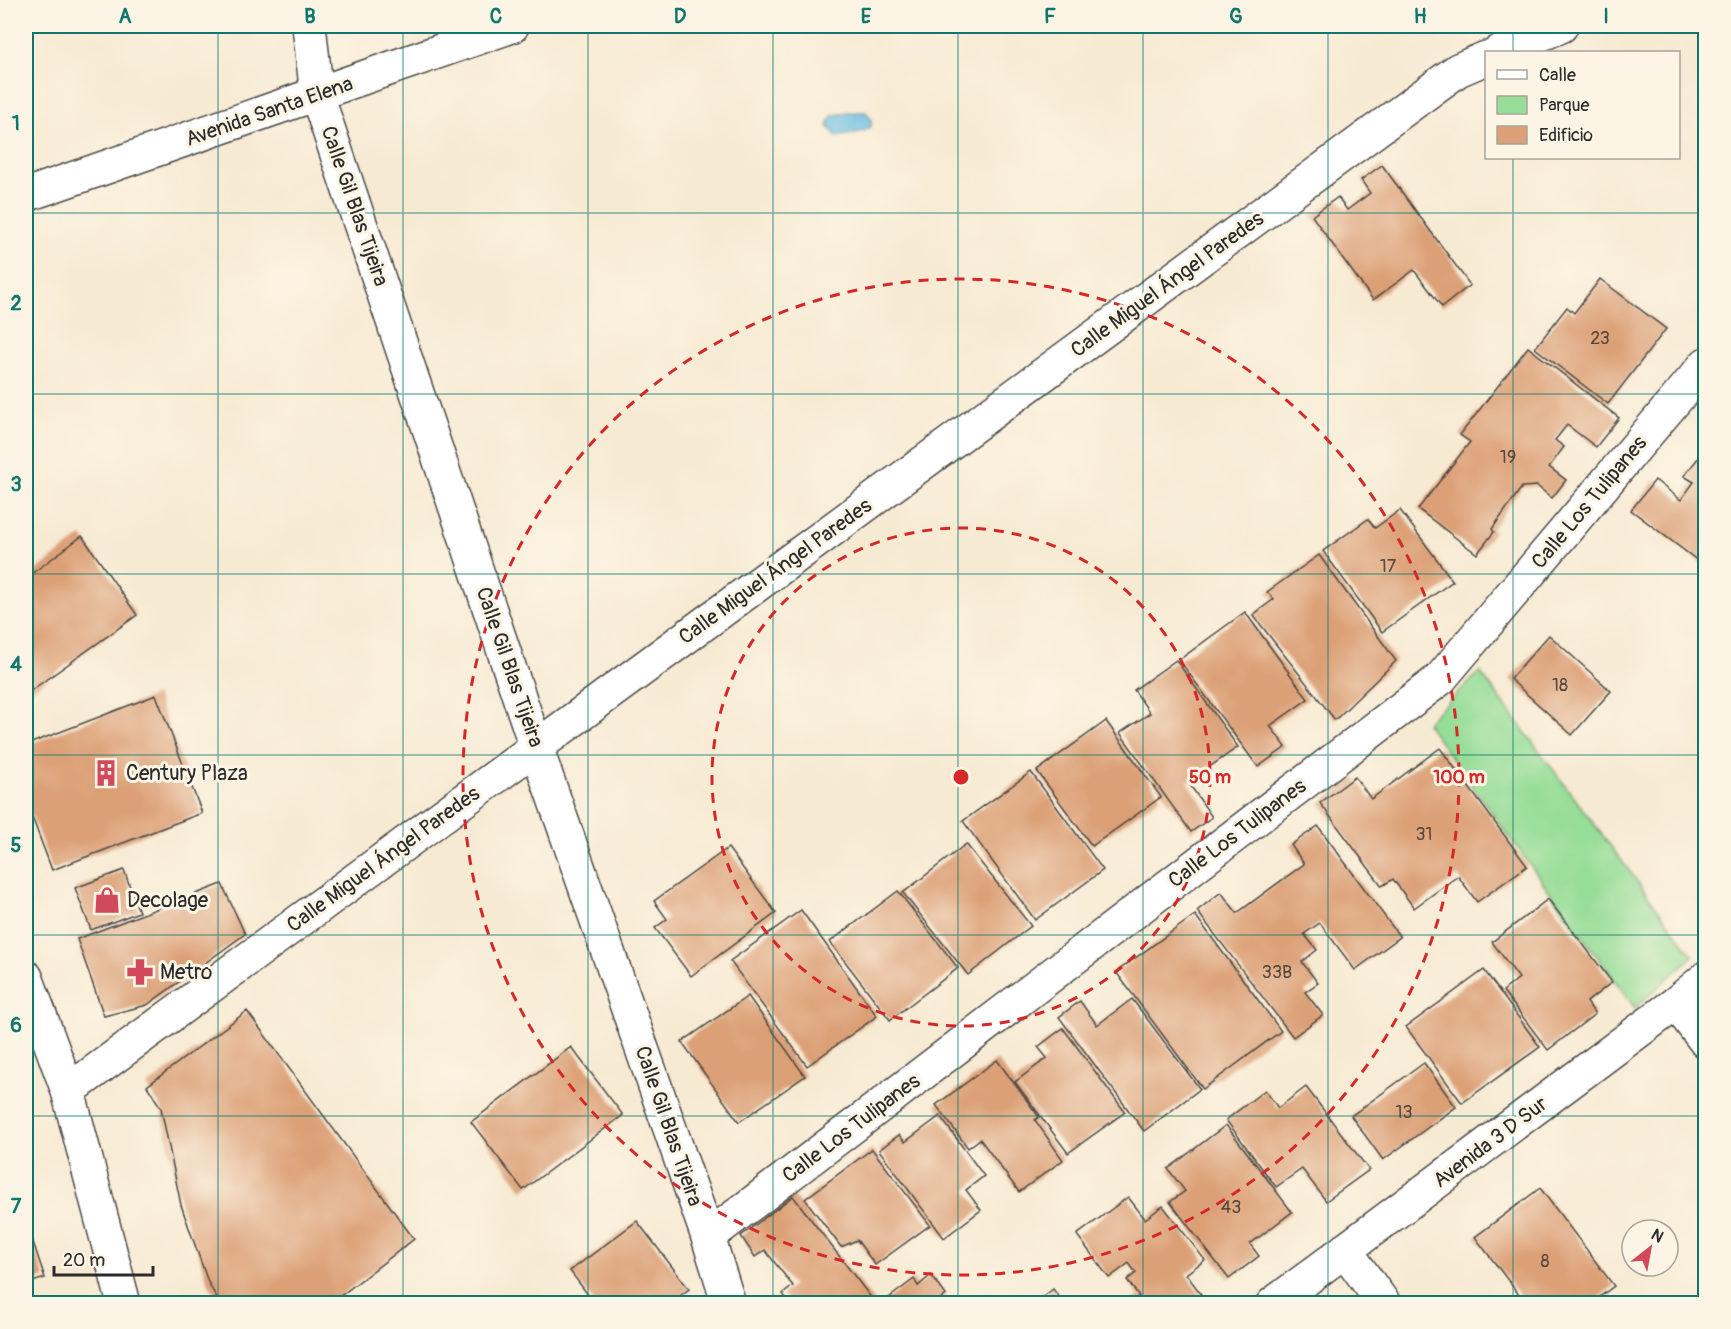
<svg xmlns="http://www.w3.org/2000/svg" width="1731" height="1329" font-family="Pangolin,sans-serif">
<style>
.green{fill:#96dd97;stroke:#608461;stroke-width:1.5}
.water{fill:#68bce4;stroke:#4a7488;stroke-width:1.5}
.building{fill:#dca077}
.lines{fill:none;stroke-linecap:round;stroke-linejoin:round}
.minor-casing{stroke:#4a4844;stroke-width:36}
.minor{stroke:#fff;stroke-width:33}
.grid{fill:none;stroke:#0f766e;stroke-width:1.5;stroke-opacity:0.55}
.ring{fill:none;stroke:#d62828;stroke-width:3;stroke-dasharray:10 8}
.labels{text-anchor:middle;stroke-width:6;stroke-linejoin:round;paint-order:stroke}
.number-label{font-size:18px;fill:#57483e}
.street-label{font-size:21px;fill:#2b2b2b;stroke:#fcf5e5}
.poi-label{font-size:21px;fill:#2b2b2b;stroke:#fcf5e5;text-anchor:start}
.centre{fill:#d62828;stroke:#fcf5e5;stroke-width:3}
.ring-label{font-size:18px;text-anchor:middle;font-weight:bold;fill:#d62828;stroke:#fcf5e5;stroke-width:6;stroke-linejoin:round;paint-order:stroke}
.neatline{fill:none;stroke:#0f766e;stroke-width:2}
.grid-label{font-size:20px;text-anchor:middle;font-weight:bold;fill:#0f766e}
</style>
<rect width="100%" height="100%" fill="#fcf5e5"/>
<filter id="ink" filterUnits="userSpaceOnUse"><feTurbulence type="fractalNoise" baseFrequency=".0167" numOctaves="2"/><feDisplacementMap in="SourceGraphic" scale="12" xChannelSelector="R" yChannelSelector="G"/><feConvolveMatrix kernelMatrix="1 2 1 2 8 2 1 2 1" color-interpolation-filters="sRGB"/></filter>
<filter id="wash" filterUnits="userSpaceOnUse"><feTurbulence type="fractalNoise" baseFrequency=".008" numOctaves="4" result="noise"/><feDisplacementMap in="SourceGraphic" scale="24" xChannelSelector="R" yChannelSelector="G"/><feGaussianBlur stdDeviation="1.35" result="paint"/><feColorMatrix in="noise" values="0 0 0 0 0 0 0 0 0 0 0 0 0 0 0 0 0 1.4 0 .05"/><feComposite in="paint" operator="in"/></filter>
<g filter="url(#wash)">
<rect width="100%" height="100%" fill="#f7ead3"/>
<path class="green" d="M 1480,672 L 1693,956 L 1635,1008 L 1426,723 Z"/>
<path class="water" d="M 855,112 L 866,112 L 871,119 L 871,127 L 864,131 L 838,137 L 828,127 L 830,119 L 834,115 Z"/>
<g id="blocks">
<g class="building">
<path d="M 1382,165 L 1470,285 L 1442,307 L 1414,270 L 1373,300 L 1312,216 L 1338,197 L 1347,210 L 1370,193 L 1361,180 Z"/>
<path d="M 1600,279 L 1666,329 L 1608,404 L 1535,348 L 1567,307 L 1574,313 Z"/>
<path d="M 1528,347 L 1619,418 L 1596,447 L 1567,425 L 1555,440 L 1564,447 L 1549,467 L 1566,480 L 1552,498 L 1537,486 L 1522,487 L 1492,529 L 1494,532 L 1477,554 L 1418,509 L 1470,442 L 1460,435 Z"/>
<path d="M 1706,448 L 1706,567 L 1631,510 L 1655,480 L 1681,500 L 1694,482 L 1684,476 Z"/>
<path d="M 1400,510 L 1453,581 L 1382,632 L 1323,551 L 1368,519 L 1375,528 Z"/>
<path d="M 82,536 L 137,615 L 26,694 L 26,578 Z"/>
<path d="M 1319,555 L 1396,661 L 1335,720 L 1253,615 L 1274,599 L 1267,592 Z"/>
<path d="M 1245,612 L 1308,699 L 1270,726 L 1286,747 L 1258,767 L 1179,660 Z"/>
<path d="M 1549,635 L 1611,691 L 1572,735 L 1510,679 Z"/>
<path d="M 1176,660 L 1238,747 L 1188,782 L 1212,817 L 1191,832 L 1120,733 L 1150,713 L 1134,690 Z"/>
<path d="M 156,695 L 202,813 L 52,870 L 26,801 L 26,745 Z"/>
<path d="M 1106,721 L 1161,797 L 1092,846 L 1037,771 Z"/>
<path d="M 1440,748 L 1527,866 L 1477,902 L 1458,876 L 1414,908 L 1393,879 L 1382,886 L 1320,803 L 1355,777 L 1371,799 Z"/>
<path d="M 1031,772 L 1103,870 L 1035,920 L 963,821 Z"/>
<path d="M 1318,826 L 1400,937 L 1355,970 L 1320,923 L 1304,934 L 1317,950 L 1302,962 L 1318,983 L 1305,992 L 1323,1015 L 1293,1037 L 1197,911 L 1221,892 L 1237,913 L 1304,864 L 1291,845 Z"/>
<path d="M 966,844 L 1031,926 L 968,975 L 903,893 Z"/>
<path d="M 728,848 L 776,913 L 691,976 L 655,928 L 667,919 L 654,901 Z"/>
<path d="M 124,870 L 139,912 L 91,930 L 75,888 Z"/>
<path d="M 222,884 L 245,934 L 147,1005 L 104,1016 L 77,939 Z"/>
<path d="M 898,891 L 958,968 L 890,1020 L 830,942 Z"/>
<path d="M 1548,899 L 1612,982 L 1587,1002 L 1595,1014 L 1548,1050 L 1503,991 L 1519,978 L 1492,942 Z"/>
<path d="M 801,910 L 877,1016 L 807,1066 L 730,961 Z"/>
<path d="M 1195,915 L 1281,1031 L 1203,1089 L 1116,972 Z"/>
<path d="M 1484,970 L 1540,1047 L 1462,1103 L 1406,1027 Z"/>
<path d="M 748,996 L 805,1076 L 739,1122 L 682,1042 Z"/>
<path d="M 1132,999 L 1200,1089 L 1144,1131 L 1059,1017 L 1080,1001 L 1097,1025 Z"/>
<path d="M 247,1011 L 414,1239 L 330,1304 L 220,1304 L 208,1282 L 181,1205 L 161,1108 L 147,1086 Z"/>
<path d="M 1063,1028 L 1125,1112 L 1068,1153 L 1015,1082 L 1047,1058 L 1038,1047 Z"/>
<path d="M 571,1047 L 623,1115 L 523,1190 L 471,1122 Z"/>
<path d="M 997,1060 L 1039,1117 L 1035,1120 L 1063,1160 L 1019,1192 L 980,1139 L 968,1148 L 936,1105 Z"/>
<path d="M 1424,1063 L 1456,1107 L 1383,1160 L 1351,1116 Z"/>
<path d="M 1306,1087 L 1369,1170 L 1326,1201 L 1302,1169 L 1276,1187 L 1226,1120 L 1265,1090 L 1278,1108 Z"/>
<path d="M 940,1116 L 984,1176 L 966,1190 L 981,1210 L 944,1238 L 879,1150 L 899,1135 L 905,1142 Z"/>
<path d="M 1226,1125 L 1292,1212 L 1250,1244 L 1259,1256 L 1229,1279 L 1170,1202 L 1185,1191 L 1168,1169 Z"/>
<path d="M 872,1149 L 930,1225 L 875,1265 L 857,1240 L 841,1247 L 805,1199 Z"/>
<path d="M 1540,1188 L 1614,1286 L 1590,1304 L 1562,1304 L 1558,1299 L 1552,1304 L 1526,1304 L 1475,1237 Z"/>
<path d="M 793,1196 L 876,1304 L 790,1304 L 783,1294 L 793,1286 L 765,1250 L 755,1257 L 741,1236 Z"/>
<path d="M 1128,1197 L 1145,1219 L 1163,1206 L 1205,1260 L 1186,1274 L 1201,1294 L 1188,1304 L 1128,1304 L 1139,1296 L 1127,1280 L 1136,1273 L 1129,1263 L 1109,1278 L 1077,1235 Z"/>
<path d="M 637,1221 L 689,1289 L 669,1304 L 595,1304 L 570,1271 Z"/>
<path d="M 28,1227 L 45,1278 L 26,1284 L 26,1228 Z"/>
<path d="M 931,1275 L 946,1295 L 935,1304 L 881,1304 L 914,1279 L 918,1286 Z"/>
<path d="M 1053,1289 L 1064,1304 L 1034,1304 Z"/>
</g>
</g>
</g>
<g filter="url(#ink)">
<use href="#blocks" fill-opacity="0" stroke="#4a4844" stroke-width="1.5"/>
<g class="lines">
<defs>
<g id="minor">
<path d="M 309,26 L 317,95 L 536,747 L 708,1237 L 729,1304"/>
<path d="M 1499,52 L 1561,26"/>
<path d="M 26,195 L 512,26"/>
<path d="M 26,977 L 68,1091 L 124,1304"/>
<path d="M 1676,1003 L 1706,1042"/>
<path d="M 68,1091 L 1458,70 L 1486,58"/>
<path d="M 708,1237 L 1440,679 L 1706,364"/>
<path d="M 1345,1250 L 1384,1304"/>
<path d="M 1273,1304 L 1676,1003 L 1706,978"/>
</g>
</defs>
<use href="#minor" class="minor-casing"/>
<use href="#minor" class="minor"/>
</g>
</g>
<path class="grid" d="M 218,26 L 218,1304M 403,26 L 403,1304M 588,26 L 588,1304M 773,26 L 773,1304M 958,26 L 958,1304M 1143,26 L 1143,1304M 1328,26 L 1328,1304M 1513,26 L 1513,52M 1513,158 L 1513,1304M 26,213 L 1706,213M 26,394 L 1706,394M 26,574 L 1706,574M 26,755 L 1706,755M 26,935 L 1706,935M 26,1116 L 1706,1116"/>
<g class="ring">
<circle cx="961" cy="777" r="249"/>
<circle cx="961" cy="777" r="498"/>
</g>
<defs>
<symbol id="building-bare" viewBox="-9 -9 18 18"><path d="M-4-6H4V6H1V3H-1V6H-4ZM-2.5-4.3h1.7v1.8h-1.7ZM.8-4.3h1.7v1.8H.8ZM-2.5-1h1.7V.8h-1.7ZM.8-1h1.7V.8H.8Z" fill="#d1495b" stroke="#fcf5e5" stroke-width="2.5" paint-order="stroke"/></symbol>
<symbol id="shop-bare" viewBox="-9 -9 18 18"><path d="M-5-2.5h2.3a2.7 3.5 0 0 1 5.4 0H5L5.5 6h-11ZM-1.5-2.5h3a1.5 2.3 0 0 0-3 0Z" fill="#d1495b" stroke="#fcf5e5" stroke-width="2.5" paint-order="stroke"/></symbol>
<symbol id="pharmacy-bare" viewBox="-9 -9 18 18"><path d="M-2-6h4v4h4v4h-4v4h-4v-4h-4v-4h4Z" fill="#d1495b" stroke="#fcf5e5" stroke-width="2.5" paint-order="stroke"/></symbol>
</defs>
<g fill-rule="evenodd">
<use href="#building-bare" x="87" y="754" width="38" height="38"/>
<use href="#shop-bare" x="88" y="881" width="38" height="38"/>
<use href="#pharmacy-bare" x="121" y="953" width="38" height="38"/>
</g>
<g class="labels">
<g class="number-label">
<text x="1600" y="344">23</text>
<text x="1508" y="463">19</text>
<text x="1388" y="572">17</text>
<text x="1560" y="691">18</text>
<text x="1424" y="840">31</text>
<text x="1277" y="978">33B</text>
<text x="1404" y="1118">13</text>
<text x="1231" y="1213">43</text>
<text x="1545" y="1267">8</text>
</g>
<g class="street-label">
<text transform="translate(269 111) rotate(-19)" y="7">Avenida Santa Elena</text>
<text transform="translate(355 206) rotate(71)" y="7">Calle Gil Blas Tijeira</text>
<text transform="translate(1167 284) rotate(-36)" y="7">Calle Miguel Ángel Paredes</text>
<text transform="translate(1589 502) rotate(-50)" y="7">Calle Los Tulipanes</text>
<text transform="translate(775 571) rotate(-36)" y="7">Calle Miguel Ángel Paredes</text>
<text transform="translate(510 667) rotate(71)" y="7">Calle Gil Blas Tijeira</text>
<text transform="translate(1237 833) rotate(-37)" y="7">Calle Los Tulipanes</text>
<text transform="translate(383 859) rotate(-36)" y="7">Calle Miguel Ángel Paredes</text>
<text transform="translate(669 1126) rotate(71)" y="7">Calle Gil Blas Tijeira</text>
<text transform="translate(851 1128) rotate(-37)" y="7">Calle Los Tulipanes</text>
<text transform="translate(1490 1142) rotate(-37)" y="7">Avenida 3 D Sur</text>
</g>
<g class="poi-label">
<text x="126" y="780">Century Plaza</text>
<text x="127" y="907">Decolage</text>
<text x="160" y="979">Metro</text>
</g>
</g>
<circle cx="961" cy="777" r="9" class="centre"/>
<g class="ring-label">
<text x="1210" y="783">50 m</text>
<text x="1459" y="783">100 m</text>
</g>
<rect width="1731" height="1329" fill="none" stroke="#fcf5e5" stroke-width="66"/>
<rect x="1485" y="51" width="195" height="108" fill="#fcf5e5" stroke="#a8a49b" stroke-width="1.5"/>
<rect x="1497" y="70" width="30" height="9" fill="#ffffff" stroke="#a8a49b" stroke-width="1.5"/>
<text x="1539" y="81" font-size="18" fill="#2b2b2b">Calle</text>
<rect x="1497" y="96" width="30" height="18" fill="#96dd97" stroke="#a8a49b" stroke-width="1.5"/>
<text x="1539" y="111" font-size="18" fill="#2b2b2b">Parque</text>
<rect x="1497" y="126" width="30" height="18" fill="#dca077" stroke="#a8a49b" stroke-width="1.5"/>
<text x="1539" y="141" font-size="18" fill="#2b2b2b">Edificio</text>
<g transform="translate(1650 1248) rotate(31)"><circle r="28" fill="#fcf5e5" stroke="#a8a49b" stroke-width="1.5"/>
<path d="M0-4.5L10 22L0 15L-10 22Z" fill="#d1495b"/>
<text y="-9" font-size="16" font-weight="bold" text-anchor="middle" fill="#2b2b2b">N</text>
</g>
<path d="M54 1266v9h99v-9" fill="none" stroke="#2b2b2b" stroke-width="3"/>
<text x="63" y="1266" font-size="18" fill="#2b2b2b" stroke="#fcf5e5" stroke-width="4.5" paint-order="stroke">20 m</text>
<rect x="33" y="33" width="1665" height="1263" class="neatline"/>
<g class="grid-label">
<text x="125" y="23">A</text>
<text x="310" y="23">B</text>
<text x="496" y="23">C</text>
<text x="680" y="23">D</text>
<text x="866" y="23">E</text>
<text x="1050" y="23">F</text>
<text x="1236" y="23">G</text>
<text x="1420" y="23">H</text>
<text x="1606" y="23">I</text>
<text x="16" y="130">1</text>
<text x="16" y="310">2</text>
<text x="16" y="491">3</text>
<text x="16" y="671">4</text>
<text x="16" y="852">5</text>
<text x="16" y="1032">6</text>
<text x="16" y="1213">7</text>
</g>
</svg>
